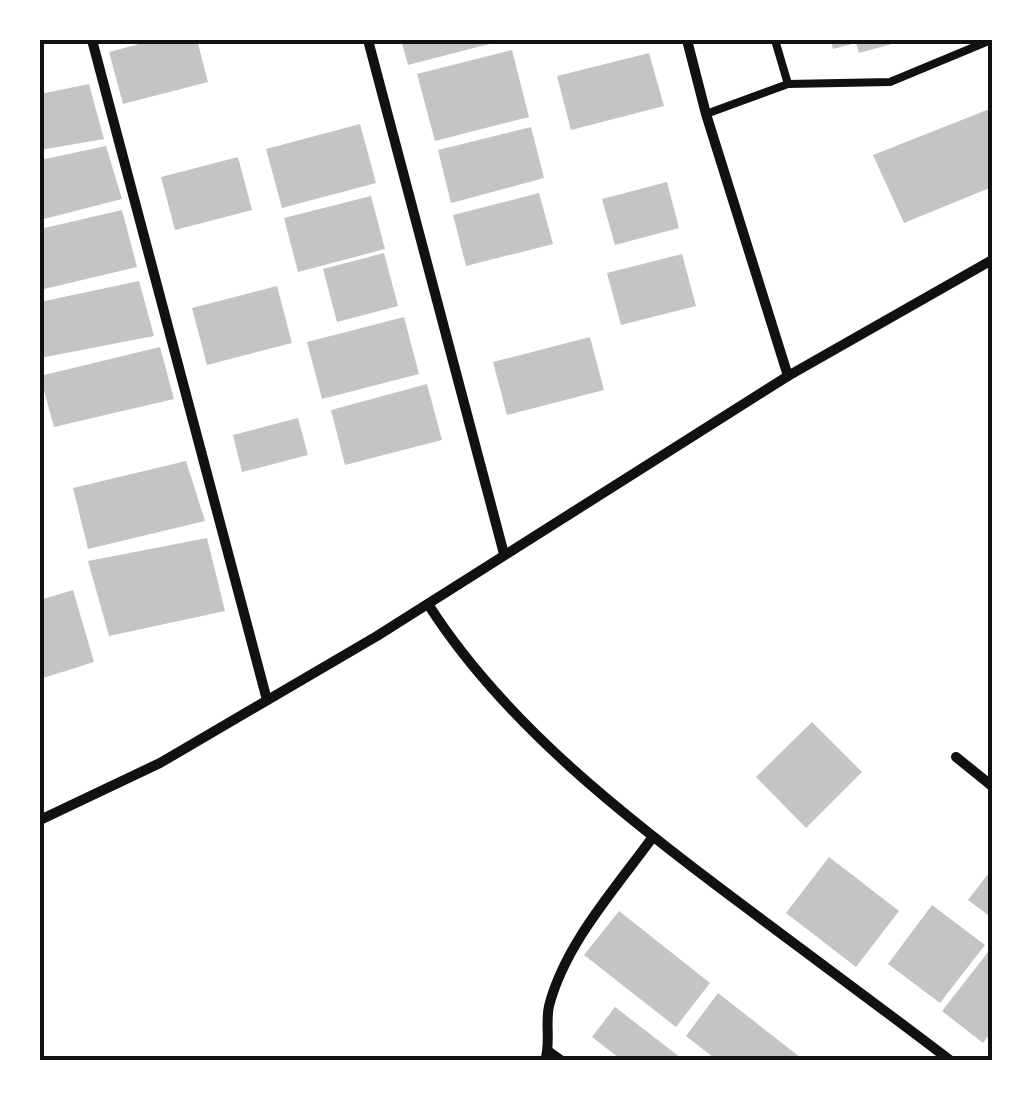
<svg xmlns="http://www.w3.org/2000/svg" width="1032" height="1101" font-family="'Exo 2',sans-serif">
<style>
.building{fill:#c4c4c4}
.lines{fill:none;stroke-linecap:round;stroke-linejoin:round}
.service{stroke:#111;stroke-width:8}
.minor{stroke:#111;stroke-width:10}
.neatline{fill:none;stroke:#111;stroke-width:4}
</style>
<rect width="100%" height="100%" fill="#fff"/>
<g class="building">
<path d="M 154,40 L 197,40 L 208,82 L 123,104 L 109,52 Z"/>
<path d="M 401,40 L 500,40 L 501,41 L 408,65 Z"/>
<path d="M 831,40 L 903,40 L 903,41 L 859,53 L 856,43 L 833,49 Z"/>
<path d="M 512,50 L 529,117 L 435,141 L 417,74 Z"/>
<path d="M 649,53 L 664,106 L 571,130 L 557,76 Z"/>
<path d="M 89,84 L 104,139 L 40,150 L 40,94 Z"/>
<path d="M 992,108 L 992,187 L 904,223 L 873,155 Z"/>
<path d="M 360,124 L 376,183 L 282,208 L 266,149 Z"/>
<path d="M 531,127 L 544,178 L 451,203 L 438,150 Z"/>
<path d="M 106,146 L 122,199 L 40,220 L 40,160 Z"/>
<path d="M 238,157 L 252,210 L 175,230 L 161,177 Z"/>
<path d="M 667,182 L 679,228 L 615,245 L 602,199 Z"/>
<path d="M 539,193 L 553,244 L 466,266 L 453,215 Z"/>
<path d="M 371,196 L 385,249 L 298,272 L 284,218 Z"/>
<path d="M 122,210 L 137,267 L 40,290 L 40,229 Z"/>
<path d="M 384,253 L 398,306 L 337,322 L 323,269 Z"/>
<path d="M 682,254 L 696,306 L 621,325 L 607,273 Z"/>
<path d="M 139,281 L 154,336 L 40,358 L 40,302 Z"/>
<path d="M 277,286 L 292,343 L 207,365 L 192,308 Z"/>
<path d="M 404,317 L 419,374 L 322,399 L 307,342 Z"/>
<path d="M 590,337 L 604,390 L 507,415 L 493,362 Z"/>
<path d="M 160,347 L 174,399 L 54,427 L 40,376 Z"/>
<path d="M 427,384 L 442,440 L 345,465 L 331,410 Z"/>
<path d="M 298,418 L 308,455 L 242,472 L 233,435 Z"/>
<path d="M 186,461 L 205,521 L 88,549 L 73,488 Z"/>
<path d="M 207,538 L 225,611 L 109,636 L 88,561 Z"/>
<path d="M 73,590 L 94,662 L 40,679 L 40,600 Z"/>
<path d="M 812,722 L 862,772 L 806,828 L 756,777 Z"/>
<path d="M 829,857 L 899,911 L 856,967 L 786,913 Z"/>
<path d="M 992,869 L 992,918 L 968,900 Z"/>
<path d="M 932,905 L 985,945 L 940,1003 L 888,964 Z"/>
<path d="M 619,911 L 710,983 L 676,1027 L 584,955 Z"/>
<path d="M 992,947 L 992,1031 L 983,1043 L 942,1011 Z"/>
<path d="M 718,993 L 805,1061 L 718,1061 L 686,1036 Z"/>
<path d="M 615,1007 L 685,1061 L 623,1061 L 592,1037 Z"/>
</g>
<g class="lines">
<g class="service">
<path d="M 788,84 L 890,82 L 991,40"/>
<path d="M 706,114 L 788,84 L 775,40"/>
</g>
<g class="minor">
<path d="M 92,40 L 267,700"/>
<path d="M 368,40 L 504,554"/>
<path d="M 687,40 L 706,114 L 788,376"/>
<path d="M 428,604 C 504,724 631,822 744,906 C 813,958 883,1009 951,1061"/>
<path d="M 956,757 L 992,786"/>
<path d="M 40,820 L 160,763 L 377,636 L 788,376 L 992,260"/>
<path d="M 548,1051 L 562,1061"/>
<path d="M 545,1061 C 551,1043 545,1024 549,1006 C 565,944 615,889 652,838"/>
</g>
</g>
<rect width="1032" height="1101" fill="none" stroke="#ffffff" stroke-width="85"/>
<rect x="42" y="42" width="948" height="1016" class="neatline"/>
</svg>
